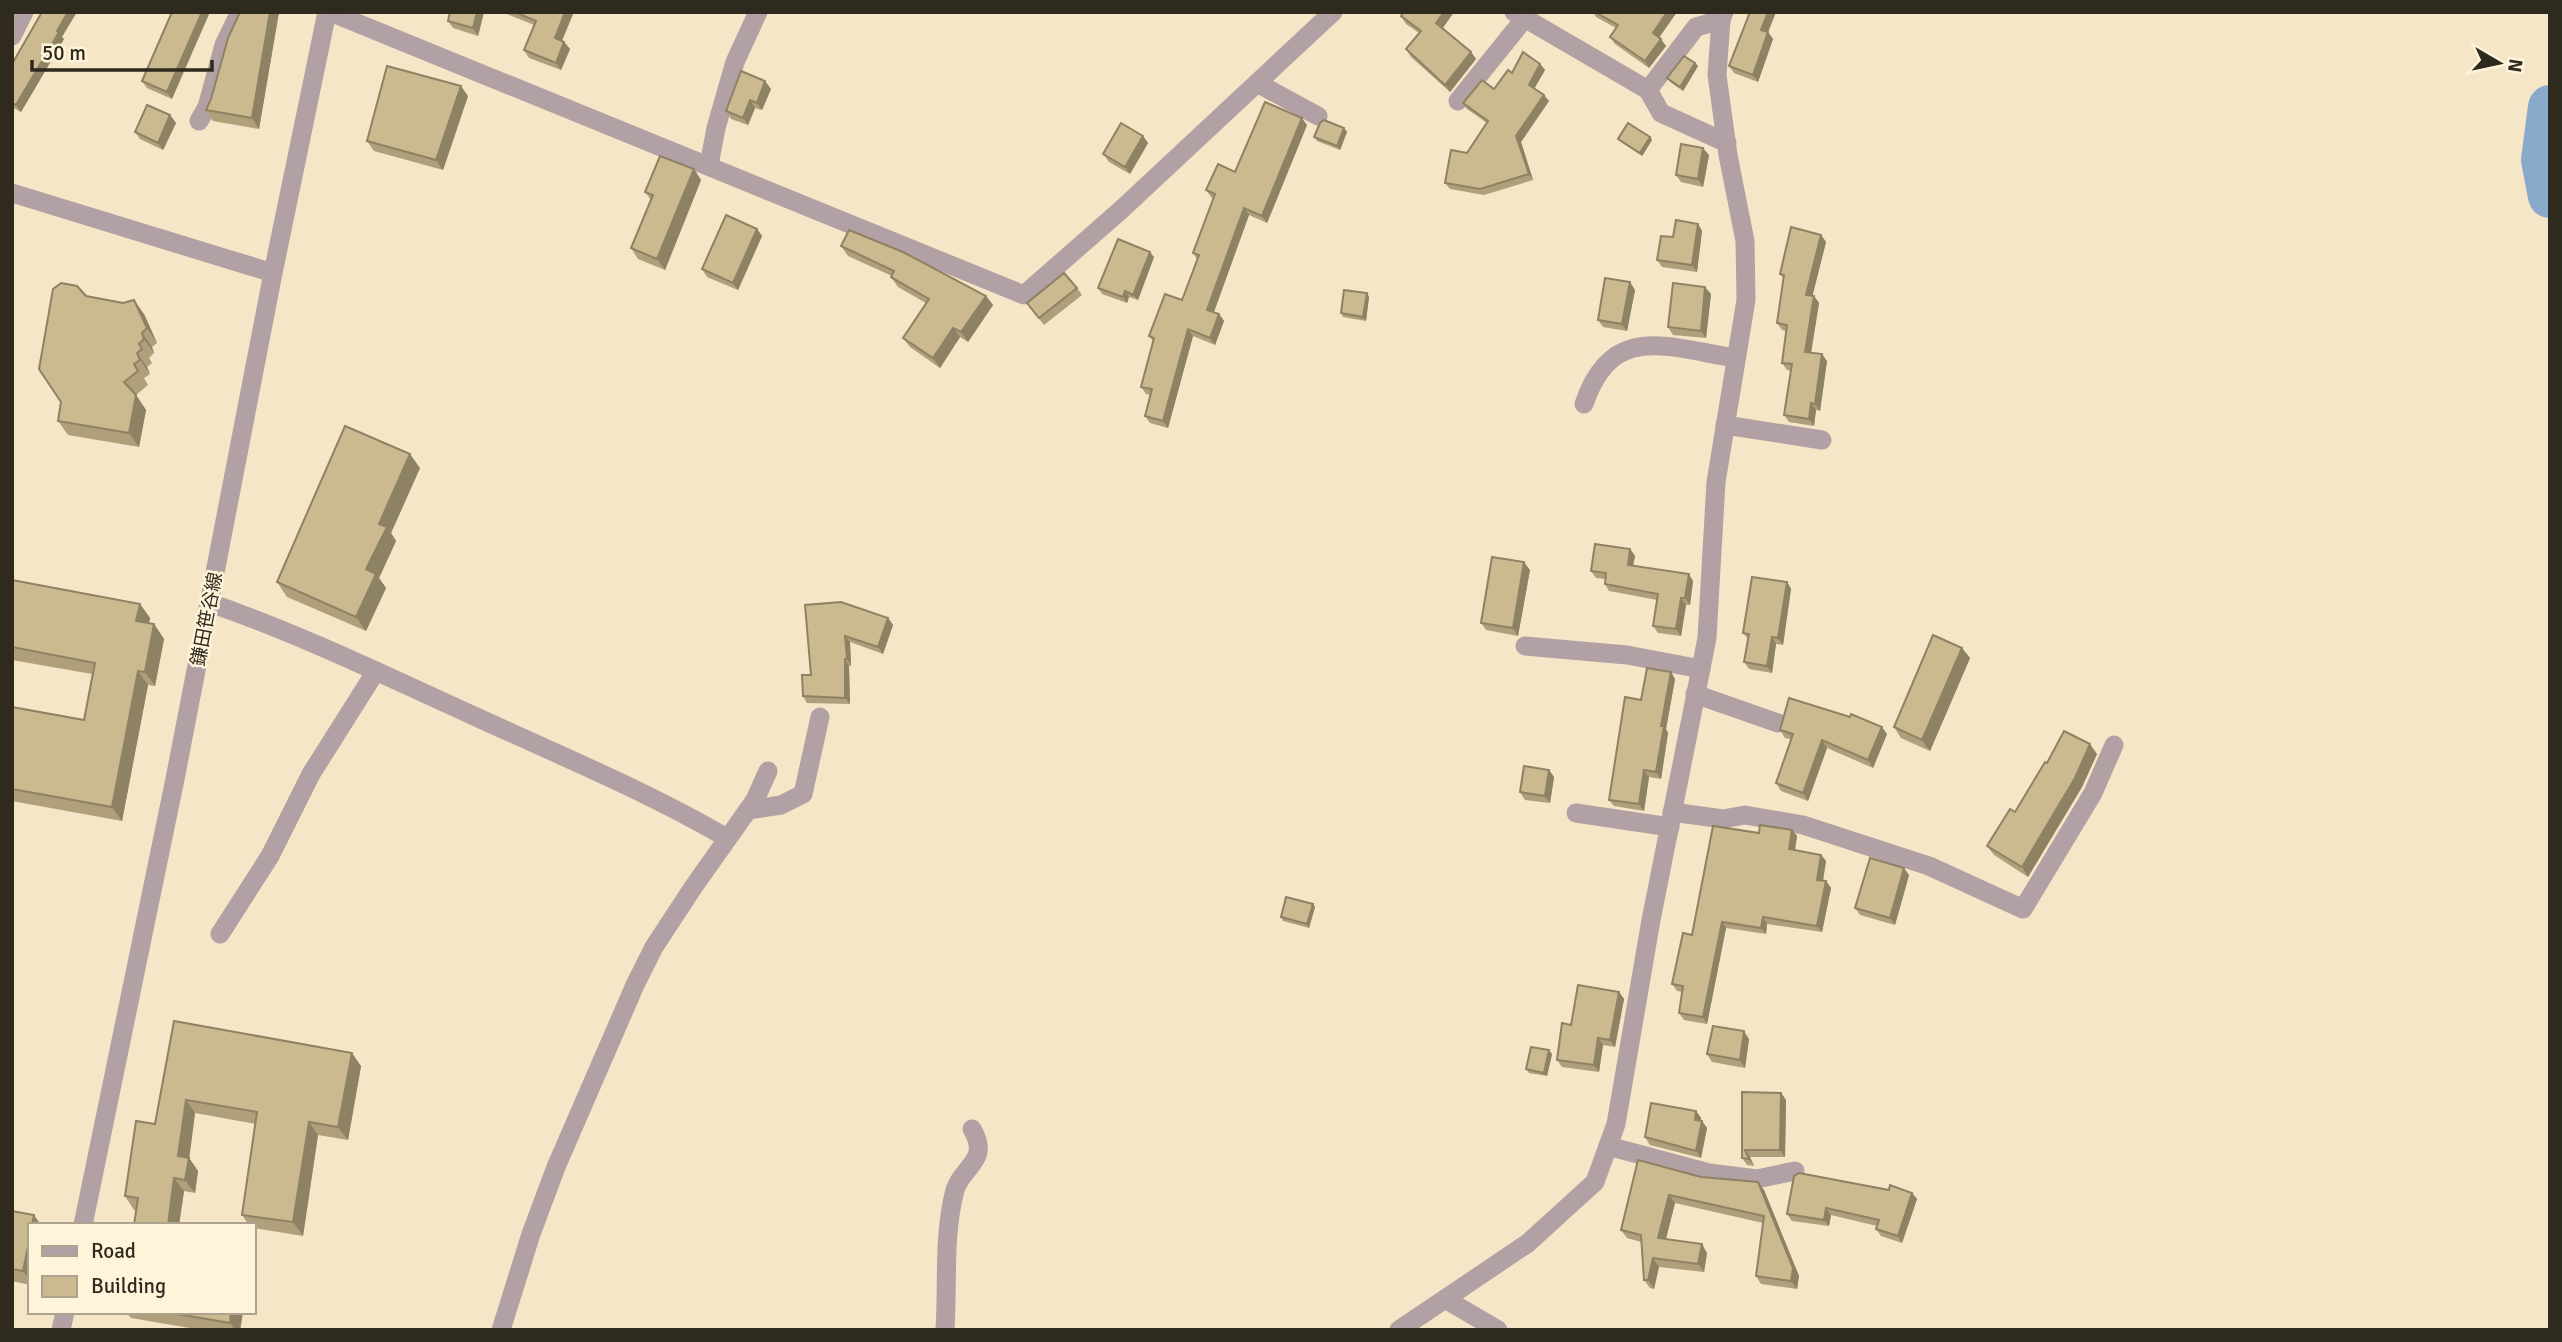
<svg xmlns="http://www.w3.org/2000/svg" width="2562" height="1342" font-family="Signika,'Noto Sans JP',sans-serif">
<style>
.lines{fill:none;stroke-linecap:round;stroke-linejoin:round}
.river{stroke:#89a9ca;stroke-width:44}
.minor{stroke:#b1a0a4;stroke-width:19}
.tertiary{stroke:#b1a0a4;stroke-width:19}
.wall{fill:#af9f7b}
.shaded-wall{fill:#8e8264}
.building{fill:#cbb98f;stroke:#8e8264;stroke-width:2}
.labels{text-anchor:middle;stroke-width:5;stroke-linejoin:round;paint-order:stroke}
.street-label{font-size:19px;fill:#2f2a1e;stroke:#fff4da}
</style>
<rect width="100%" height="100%" fill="#f4e6c6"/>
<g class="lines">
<path class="river" d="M 2550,107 L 2543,160 L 2550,196"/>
<g class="minor">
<path d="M 330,12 L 1024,295 L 1122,209 L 1333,12"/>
<path d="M 1514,12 L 1648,90 L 1696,27 L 1721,20"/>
<path d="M 12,36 L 24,12"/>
<path d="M 1257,83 L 1318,116"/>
<path d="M 1648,90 L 1661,113 L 1727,143"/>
<path d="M 1458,101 L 1525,18"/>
<path d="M 199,121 L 207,107 L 224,45 L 240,12"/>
<path d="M 709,165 L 716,128 L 735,62 L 758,12"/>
<path d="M 1584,404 C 1612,321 1668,348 1736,358"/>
<path d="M 1725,425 L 1822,440"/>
<path d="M 210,603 C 300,634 386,676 474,716 C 559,755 646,791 727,838"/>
<path d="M 1525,646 L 1627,655 L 1701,669"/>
<path d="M 1695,694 L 1778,723"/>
<path d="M 748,810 L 781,805 L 803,794 L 820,717"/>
<path d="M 1672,812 L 1723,819 L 1745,815 L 1803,825 L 1929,866 L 2023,909 L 2093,793 L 2114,745"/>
<path d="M 1576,813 L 1670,827"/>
<path d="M 220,934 L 270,856 L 311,774 L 376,671"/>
<path d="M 1608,1146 L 1709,1173 L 1757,1179 L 1795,1171"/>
<path d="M 1445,1299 L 1498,1330"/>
<path d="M 501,1330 L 531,1234 L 556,1167 L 635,985 L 654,947 L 694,886 L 755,800 L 768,771"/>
<path d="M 945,1330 C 948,1283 943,1236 955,1190 C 962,1166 991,1161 972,1129"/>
<path d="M 1399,1330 L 1528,1243 L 1595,1182 L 1616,1124 L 1651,920 L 1707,638 L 1716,482 L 1746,300 L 1745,241 L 1728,155 L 1717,75 L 1721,20 L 1724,12"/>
</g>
<g class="tertiary">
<path d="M 12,193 L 273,273"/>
<path d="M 83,1225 L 175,779 L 273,273 L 327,12"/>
<path d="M 61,1330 L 65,1312"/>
</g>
</g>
<g class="wall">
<path d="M 172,12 L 172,99 L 147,88 L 142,81 Z"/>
<path d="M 240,12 L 279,12 L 259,129 L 213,121 L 206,110 L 211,99 Z"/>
<path d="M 450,12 L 484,12 L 478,36 L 453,28 L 448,21 Z"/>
<path d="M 502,12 L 571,12 L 573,14 L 562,41 L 564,42 L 570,49 L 561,70 L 529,58 L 524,50 L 534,25 Z"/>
<path d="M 1404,12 L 1454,12 L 1443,28 L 1471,52 L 1476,59 L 1450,92 L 1411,57 L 1406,49 L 1419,33 L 1406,24 L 1401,16 Z"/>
<path d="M 1593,12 L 1677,12 L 1659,38 L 1666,46 L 1649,68 L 1615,44 L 1610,37 L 1616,28 L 1596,17 Z"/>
<path d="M 1750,12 L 1776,12 L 1768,32 L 1773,39 L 1758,82 L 1734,73 L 1729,66 Z"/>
<path d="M 62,37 L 64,39 L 21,112 L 12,107 L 12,64 Z"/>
<path d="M 1695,63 L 1698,66 L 1683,91 L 1670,82 L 1667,78 Z"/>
<path d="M 1540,64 L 1545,70 L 1534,88 L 1549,101 L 1521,142 L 1533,180 L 1484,195 L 1450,189 L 1445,183 L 1487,123 L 1467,109 L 1463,103 L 1494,89 L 1512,73 Z"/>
<path d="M 771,89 L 762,110 L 755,108 L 748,125 L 731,119 L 726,111 Z"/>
<path d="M 468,96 L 443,170 L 374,151 L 367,141 Z"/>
<path d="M 170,115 L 176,123 L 163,150 L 140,139 L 135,132 Z"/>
<path d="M 1307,125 L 1267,223 L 1249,215 L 1214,312 L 1219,314 L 1224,321 L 1215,345 L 1193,336 L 1168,428 L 1150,423 L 1145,416 L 1151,395 L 1146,394 L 1141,387 L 1153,341 L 1149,336 L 1182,300 L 1197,259 L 1193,253 L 1213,198 L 1211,197 L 1206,190 Z"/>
<path d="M 1344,128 L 1347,132 L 1340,150 L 1317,141 L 1314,137 Z"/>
<path d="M 1143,136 L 1148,143 L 1130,174 L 1109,162 L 1103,154 Z"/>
<path d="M 1650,137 L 1652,140 L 1642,156 L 1621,142 L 1618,139 Z"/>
<path d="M 1709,155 L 1703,187 L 1681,182 L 1676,175 Z"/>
<path d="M 694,169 L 701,180 L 665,270 L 638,259 L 631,248 L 651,200 L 645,192 Z"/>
<path d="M 1698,224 L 1702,231 L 1697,272 L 1662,267 L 1657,260 L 1673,237 Z"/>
<path d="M 757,229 L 762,236 L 738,290 L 707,277 L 702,269 Z"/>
<path d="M 1821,235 L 1826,242 L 1812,296 L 1814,296 L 1819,303 L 1811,353 L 1827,361 L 1820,411 L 1816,410 L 1814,426 L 1789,422 L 1784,415 L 1791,371 L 1787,370 L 1782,363 L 1786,331 L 1782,330 L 1777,323 L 1784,279 L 1780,274 Z"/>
<path d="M 841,246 L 986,296 L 993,305 L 968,342 L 960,337 L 940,368 L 910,347 L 903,338 L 926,303 L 898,287 L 891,277 L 892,276 L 848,256 Z"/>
<path d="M 1154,257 L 1138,300 L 1129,297 L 1127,303 L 1102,294 L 1098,288 Z"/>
<path d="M 1077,288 L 1082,295 L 1044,325 L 1027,303 Z"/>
<path d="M 1635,290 L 1627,331 L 1603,327 L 1598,320 Z"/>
<path d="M 1367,293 L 1369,297 L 1366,321 L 1343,317 L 1341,313 Z"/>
<path d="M 1711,294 L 1706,338 L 1673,335 L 1668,327 Z"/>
<path d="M 86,296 L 144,314 L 157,343 L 152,347 L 154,353 L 149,358 L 152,363 L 147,367 L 150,374 L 144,378 L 148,385 L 136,395 L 146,410 L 139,447 L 68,435 L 58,421 Z"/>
<path d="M 420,468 L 391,533 L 396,541 L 379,578 L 386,588 L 366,631 L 287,597 L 277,582 Z"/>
<path d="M 1630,549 L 1635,556 L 1633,565 L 1693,581 L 1690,605 L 1686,605 L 1681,636 L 1658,633 L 1653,626 L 1657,600 L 1609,591 L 1605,584 L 1605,579 L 1596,578 L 1591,571 Z"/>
<path d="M 1530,570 L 1518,636 L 1486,630 L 1481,623 Z"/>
<path d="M 12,580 L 140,604 L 150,618 L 149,623 L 154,624 L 164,639 L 155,686 L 148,685 L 122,821 L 12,801 L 12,707 L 84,720 L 92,674 L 12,660 Z"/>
<path d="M 1787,582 L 1791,589 L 1783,645 L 1776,644 L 1772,673 L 1749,669 L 1744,662 L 1748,639 L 1743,633 Z"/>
<path d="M 805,605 L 888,618 L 893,625 L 883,654 L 850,642 L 851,666 L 849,666 L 850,704 L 807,703 L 803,696 L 811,675 Z"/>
<path d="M 1962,648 L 1970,658 L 1930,751 L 1901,738 L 1894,727 Z"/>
<path d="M 1671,672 L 1675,679 L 1666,729 L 1668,733 L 1661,779 L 1649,777 L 1644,811 L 1614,806 L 1609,800 L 1641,700 Z"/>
<path d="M 1780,730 L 1887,734 L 1873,768 L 1827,748 L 1808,801 L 1781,791 L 1776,783 L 1791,739 L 1785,738 Z"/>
<path d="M 2097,754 L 2082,787 L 2028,877 L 1994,855 L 1987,846 L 2015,812 L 2047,763 Z"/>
<path d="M 1549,770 L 1554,777 L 1550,803 L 1525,800 L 1520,792 Z"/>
<path d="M 1792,830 L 1797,836 L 1795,850 L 1821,855 L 1826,861 L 1823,881 L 1826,881 L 1831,888 L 1822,932 L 1767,924 L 1766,934 L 1726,928 L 1707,1024 L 1684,1020 L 1679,1013 L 1683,992 L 1677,991 L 1672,984 L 1692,935 L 1759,833 Z"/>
<path d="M 1909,875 L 1895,925 L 1860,915 L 1855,908 Z"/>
<path d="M 1313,904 L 1315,907 L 1309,928 L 1283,921 L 1281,917 Z"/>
<path d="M 1619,992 L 1624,999 L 1615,1047 L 1603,1045 L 1599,1072 L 1562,1067 L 1557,1060 L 1571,1025 Z"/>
<path d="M 174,1021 L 361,1066 L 348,1140 L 318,1135 L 303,1236 L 254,1228 L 254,1225 L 249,1225 L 242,1215 L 256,1124 L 195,1113 L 189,1158 L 198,1171 L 195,1193 L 184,1191 L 179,1225 L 134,1225 L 137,1210 L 134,1210 L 125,1196 L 155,1124 Z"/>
<path d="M 1749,1039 L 1745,1068 L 1712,1062 L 1707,1054 Z"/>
<path d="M 1552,1054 L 1547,1076 L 1529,1073 L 1526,1069 Z"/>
<path d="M 1742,1092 L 1781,1093 L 1786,1100 L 1785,1157 L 1750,1157 L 1754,1166 L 1747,1165 L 1742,1158 Z"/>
<path d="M 1696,1111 L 1701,1118 L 1701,1121 L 1707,1128 L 1701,1158 L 1650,1145 L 1645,1137 Z"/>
<path d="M 1638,1160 L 1701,1177 L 1764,1190 L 1799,1276 L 1797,1289 L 1761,1284 L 1756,1276 L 1763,1223 L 1675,1203 L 1666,1239 L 1707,1253 L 1704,1272 L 1659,1267 L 1654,1289 L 1650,1288 L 1644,1280 L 1641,1242 L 1627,1238 L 1621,1230 Z"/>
<path d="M 1889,1190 L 1912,1193 L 1917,1199 L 1902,1243 L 1881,1236 L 1876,1229 L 1877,1226 L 1831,1215 L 1829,1226 L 1792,1221 L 1787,1214 Z"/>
<path d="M 12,1211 L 30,1225 L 30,1285 L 12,1281 Z"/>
<path d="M 126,1312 L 243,1312 L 240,1330 L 201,1330 L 131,1318 Z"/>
</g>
<g class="shaded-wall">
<path d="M 68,12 L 77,12 L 62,37 L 64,39 L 21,112 L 16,105 Z"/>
<path d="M 202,12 L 210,12 L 172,99 L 167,92 Z"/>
<path d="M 270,12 L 279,12 L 259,129 L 252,118 Z"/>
<path d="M 477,12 L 484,12 L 478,36 L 473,28 Z"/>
<path d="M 565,12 L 571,12 L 573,14 L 560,45 L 555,38 Z"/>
<path d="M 1444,12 L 1454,12 L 1441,30 L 1436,23 Z"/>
<path d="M 1667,12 L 1677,12 L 1657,40 L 1653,33 Z"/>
<path d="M 1768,12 L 1776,12 L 1766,37 L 1761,30 Z"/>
<path d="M 1768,32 L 1773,39 L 1758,82 L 1753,75 Z"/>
<path d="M 1661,39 L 1666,46 L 1649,68 L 1645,61 Z"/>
<path d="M 564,42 L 570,49 L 561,70 L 556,63 Z"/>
<path d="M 1471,52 L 1476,59 L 1450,92 L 1445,85 Z"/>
<path d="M 1695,63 L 1698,66 L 1683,91 L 1680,87 Z"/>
<path d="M 1540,64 L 1545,70 L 1533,91 L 1529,85 Z"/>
<path d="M 765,81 L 771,89 L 762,110 L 757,103 Z"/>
<path d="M 461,86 L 468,96 L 443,170 L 436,160 Z"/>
<path d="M 1544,95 L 1549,101 L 1521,142 L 1533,180 L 1529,174 L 1516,136 Z"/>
<path d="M 750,100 L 755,108 L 748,125 L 743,118 Z"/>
<path d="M 170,115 L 176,123 L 163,150 L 158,143 Z"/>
<path d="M 1302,118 L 1307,125 L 1267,223 L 1262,216 Z"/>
<path d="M 1344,128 L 1347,132 L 1340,150 L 1337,146 Z"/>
<path d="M 1143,136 L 1148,143 L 1130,174 L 1125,167 Z"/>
<path d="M 1650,137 L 1652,140 L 1642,156 L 1640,153 Z"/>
<path d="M 1703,148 L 1709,155 L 1703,187 L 1698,179 Z"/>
<path d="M 694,169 L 701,180 L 665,270 L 657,259 Z"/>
<path d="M 1244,208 L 1249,215 L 1212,317 L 1207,310 Z"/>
<path d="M 1698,224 L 1702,231 L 1697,272 L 1692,265 Z"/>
<path d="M 757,229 L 762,236 L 738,290 L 733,283 Z"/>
<path d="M 1821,235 L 1826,242 L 1811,302 L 1806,295 Z"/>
<path d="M 1150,252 L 1154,257 L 1138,300 L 1133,295 Z"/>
<path d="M 1630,282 L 1635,290 L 1627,331 L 1622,324 Z"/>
<path d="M 1705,287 L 1711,294 L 1706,338 L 1701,331 Z"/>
<path d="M 1125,291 L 1129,297 L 1127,303 L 1123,297 Z"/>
<path d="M 1367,293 L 1369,297 L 1366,321 L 1363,317 Z"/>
<path d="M 986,296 L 993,305 L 968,342 L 961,332 Z"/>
<path d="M 1814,296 L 1819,303 L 1810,359 L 1805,352 Z"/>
<path d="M 134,300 L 144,314 L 157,343 L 147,328 Z"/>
<path d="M 1219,314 L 1224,321 L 1215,345 L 1210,338 Z"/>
<path d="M 953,328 L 960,337 L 940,368 L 933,358 Z"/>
<path d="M 1188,329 L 1193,336 L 1168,428 L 1163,421 Z"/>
<path d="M 142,333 L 152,347 L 154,353 L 144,339 Z"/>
<path d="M 137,353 L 147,367 L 150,374 L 140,360 Z"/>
<path d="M 1822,354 L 1827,361 L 1820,411 L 1815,404 Z"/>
<path d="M 136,395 L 146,410 L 139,447 L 129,433 Z"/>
<path d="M 1811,403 L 1816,410 L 1814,426 L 1809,419 Z"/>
<path d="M 410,454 L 420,468 L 391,533 L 396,541 L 379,578 L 386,588 L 366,631 L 356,617 L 366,569 L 379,524 Z"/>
<path d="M 1630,549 L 1635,556 L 1632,571 L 1628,565 Z"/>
<path d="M 1524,562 L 1530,570 L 1518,636 L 1513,628 Z"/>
<path d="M 1689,574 L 1693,581 L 1690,605 L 1685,598 Z"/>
<path d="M 1787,582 L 1791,589 L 1783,645 L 1778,638 Z"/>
<path d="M 1681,598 L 1686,605 L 1681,636 L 1676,629 Z"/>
<path d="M 140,604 L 150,618 L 146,635 L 136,621 Z"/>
<path d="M 888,618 L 893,625 L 883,654 L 878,647 Z"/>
<path d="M 154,624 L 164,639 L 155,686 L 145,672 Z"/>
<path d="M 845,636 L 850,642 L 851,666 L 847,659 Z"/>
<path d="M 1772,637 L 1776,644 L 1772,673 L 1767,666 Z"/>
<path d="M 1962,648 L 1970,658 L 1930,751 L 1922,740 Z"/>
<path d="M 845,659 L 849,666 L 850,704 L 845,698 Z"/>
<path d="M 138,671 L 148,685 L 122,821 L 112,807 Z"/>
<path d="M 1671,672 L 1675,679 L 1666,729 L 1668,733 L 1661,779 L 1656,772 L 1661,726 Z"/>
<path d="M 1882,727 L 1887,734 L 1873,768 L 1868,760 Z"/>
<path d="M 1822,740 L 1827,748 L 1808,801 L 1803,793 Z"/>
<path d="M 2090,744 L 2097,754 L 2082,787 L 2028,877 L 2022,867 Z"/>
<path d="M 1549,770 L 1554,777 L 1550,803 L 1545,796 Z"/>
<path d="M 1644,770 L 1649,777 L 1644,811 L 1639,804 Z"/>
<path d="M 1792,830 L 1797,836 L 1794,856 L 1789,849 Z"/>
<path d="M 1821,855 L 1826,861 L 1822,886 L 1817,880 Z"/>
<path d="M 1904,868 L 1909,875 L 1895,925 L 1890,918 Z"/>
<path d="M 1826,881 L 1831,888 L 1822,932 L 1817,926 Z"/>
<path d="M 1313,904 L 1315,907 L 1309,928 L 1307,924 Z"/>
<path d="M 1763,917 L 1767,924 L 1766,934 L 1761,928 Z"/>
<path d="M 1722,922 L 1726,928 L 1707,1024 L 1703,1017 Z"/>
<path d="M 1619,992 L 1624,999 L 1615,1047 L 1610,1040 Z"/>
<path d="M 1744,1031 L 1749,1039 L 1745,1068 L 1740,1060 Z"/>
<path d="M 1598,1038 L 1603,1045 L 1599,1072 L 1594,1065 Z"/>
<path d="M 1549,1050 L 1552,1054 L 1547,1076 L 1544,1073 Z"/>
<path d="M 352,1053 L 361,1066 L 348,1140 L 338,1127 Z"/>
<path d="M 1781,1093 L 1786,1100 L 1785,1157 L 1780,1150 Z"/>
<path d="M 186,1100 L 195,1113 L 189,1160 L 189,1158 L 198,1171 L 195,1193 L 185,1180 L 178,1156 Z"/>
<path d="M 1696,1111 L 1701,1118 L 1700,1127 L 1695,1120 Z"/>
<path d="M 1702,1121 L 1707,1128 L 1701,1158 L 1696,1151 Z"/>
<path d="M 309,1122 L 318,1135 L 303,1236 L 293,1222 Z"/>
<path d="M 1745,1150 L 1750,1157 L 1754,1166 L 1749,1159 Z"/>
<path d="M 174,1178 L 184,1191 L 179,1225 L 168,1225 Z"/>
<path d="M 1758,1182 L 1764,1190 L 1799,1276 L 1797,1289 L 1791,1281 Z"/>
<path d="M 1912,1193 L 1917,1199 L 1902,1243 L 1898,1236 Z"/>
<path d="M 1669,1195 L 1675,1203 L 1664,1246 L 1658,1238 Z"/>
<path d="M 1826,1208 L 1831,1215 L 1829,1226 L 1824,1220 Z"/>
<path d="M 34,1215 L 41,1225 L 32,1225 Z"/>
<path d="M 30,1237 L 30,1281 L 23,1271 Z"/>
<path d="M 1702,1244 L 1707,1253 L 1704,1272 L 1698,1264 Z"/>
<path d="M 1653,1258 L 1659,1267 L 1654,1289 L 1648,1280 Z"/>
<path d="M 231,1312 L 243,1312 L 240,1330 L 235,1330 L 230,1323 Z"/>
</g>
<g class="building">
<path d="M 42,12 L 68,12 L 57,31 L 59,32 L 16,105 L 12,103 L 12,64 Z"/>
<path d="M 172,12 L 202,12 L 167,92 L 142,81 Z"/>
<path d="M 240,12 L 270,12 L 252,118 L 206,110 L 211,99 L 228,38 Z"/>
<path d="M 450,12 L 477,12 L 473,28 L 448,21 Z"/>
<path d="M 515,12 L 565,12 L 555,38 L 564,42 L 556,63 L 524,50 L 536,21 Z"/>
<path d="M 1404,12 L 1444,12 L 1436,23 L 1471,52 L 1445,85 L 1406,49 L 1421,31 L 1401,16 Z"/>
<path d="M 1595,12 L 1667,12 L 1653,33 L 1661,39 L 1645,61 L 1610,37 L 1618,25 Z"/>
<path d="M 1750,12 L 1768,12 L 1761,30 L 1768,32 L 1753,75 L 1729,66 Z"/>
<path d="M 1523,52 L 1540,64 L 1529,85 L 1544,95 L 1516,136 L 1529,174 L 1480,189 L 1445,183 L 1451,150 L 1467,153 L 1488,121 L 1463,103 L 1482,80 L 1494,89 L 1508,70 L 1512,73 Z"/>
<path d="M 1684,56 L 1695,63 L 1680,87 L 1667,78 Z"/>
<path d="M 387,66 L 461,86 L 436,160 L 367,141 Z"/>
<path d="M 741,71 L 765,81 L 757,103 L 750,100 L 743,118 L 726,111 Z"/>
<path d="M 1265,102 L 1302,118 L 1262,216 L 1244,208 L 1207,310 L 1219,314 L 1210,338 L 1188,329 L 1163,421 L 1145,416 L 1152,389 L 1141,387 L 1154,338 L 1149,336 L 1165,294 L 1182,300 L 1199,255 L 1193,253 L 1215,194 L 1206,190 L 1218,164 L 1235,172 Z"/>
<path d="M 147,105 L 170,115 L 158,143 L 135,132 Z"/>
<path d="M 1324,120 L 1344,128 L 1337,146 L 1314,137 L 1320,123 Z"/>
<path d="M 1121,123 L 1143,136 L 1125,167 L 1103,154 Z"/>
<path d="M 1628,123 L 1650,137 L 1640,153 L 1618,139 Z"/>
<path d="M 1681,144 L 1703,148 L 1698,179 L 1676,175 Z"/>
<path d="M 660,156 L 694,169 L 657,259 L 631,248 L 653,195 L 645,192 Z"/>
<path d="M 726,215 L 757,229 L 733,283 L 702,269 Z"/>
<path d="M 1676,220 L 1698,224 L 1692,265 L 1657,260 L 1661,236 L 1673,237 Z"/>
<path d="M 1791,227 L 1821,235 L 1806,295 L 1814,296 L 1805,352 L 1822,354 L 1815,404 L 1811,403 L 1809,419 L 1784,415 L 1792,364 L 1782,363 L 1787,325 L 1777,323 L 1784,275 L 1780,274 Z"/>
<path d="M 849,230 L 903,252 L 986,296 L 961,332 L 953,328 L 933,358 L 903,338 L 929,299 L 891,277 L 894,271 L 841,246 Z"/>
<path d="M 1118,239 L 1150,252 L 1133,295 L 1125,291 L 1123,297 L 1098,288 Z"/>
<path d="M 1064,273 L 1077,288 L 1039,318 L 1027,303 Z"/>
<path d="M 1605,278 L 1630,282 L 1622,324 L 1598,320 Z"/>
<path d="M 61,283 L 77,286 L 86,296 L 123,303 L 134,300 L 147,328 L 142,333 L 144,339 L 139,344 L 142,349 L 137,353 L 140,360 L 134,364 L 138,371 L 124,382 L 136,395 L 129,433 L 58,421 L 61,402 L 39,369 L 53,289 Z"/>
<path d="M 1673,283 L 1705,287 L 1701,331 L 1668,327 Z"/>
<path d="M 1344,290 L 1367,293 L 1363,317 L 1341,313 Z"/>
<path d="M 345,426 L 410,454 L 379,524 L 387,527 L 366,569 L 376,574 L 356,617 L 277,582 Z"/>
<path d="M 1595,544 L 1630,549 L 1628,565 L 1689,574 L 1685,598 L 1681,598 L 1676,629 L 1653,626 L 1658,594 L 1605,584 L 1606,573 L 1591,571 Z"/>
<path d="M 1492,557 L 1524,562 L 1513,628 L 1481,623 Z"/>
<path d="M 1752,577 L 1787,582 L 1778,638 L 1772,637 L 1767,666 L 1744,662 L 1749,634 L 1743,633 Z"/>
<path d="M 12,580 L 140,604 L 136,621 L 154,624 L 145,672 L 138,671 L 112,807 L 12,789 L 12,707 L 84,720 L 95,663 L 12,647 Z"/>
<path d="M 841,602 L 888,618 L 878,647 L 845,636 L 847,659 L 845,659 L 845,698 L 803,696 L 802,675 L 811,675 L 805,605 Z"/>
<path d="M 1933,635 L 1962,648 L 1922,740 L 1894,727 Z"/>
<path d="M 1647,668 L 1671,672 L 1661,726 L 1664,726 L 1656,772 L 1644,770 L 1639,804 L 1609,800 L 1625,697 L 1641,700 Z"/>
<path d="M 1789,698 L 1850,717 L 1851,714 L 1882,727 L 1868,760 L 1822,740 L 1803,793 L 1776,783 L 1793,734 L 1780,730 Z"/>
<path d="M 2064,731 L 2090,744 L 2075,778 L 2022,867 L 1987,846 L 2010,809 L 2015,812 L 2045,762 L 2047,763 Z"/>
<path d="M 1524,766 L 1549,770 L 1545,796 L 1520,792 Z"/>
<path d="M 1760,825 L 1792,830 L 1789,849 L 1821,855 L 1817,880 L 1826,881 L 1817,926 L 1763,917 L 1761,928 L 1722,922 L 1703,1017 L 1679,1013 L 1683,986 L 1672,984 L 1683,933 L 1692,935 L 1713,826 L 1759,833 Z"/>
<path d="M 1870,858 L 1904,868 L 1890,918 L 1855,908 Z"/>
<path d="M 1286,897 L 1313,904 L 1307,924 L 1281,917 Z"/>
<path d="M 1578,985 L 1619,992 L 1610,1040 L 1598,1038 L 1594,1065 L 1557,1060 L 1562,1023 L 1571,1025 Z"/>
<path d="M 174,1021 L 352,1053 L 338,1127 L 309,1122 L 293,1222 L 242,1215 L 257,1112 L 186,1100 L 178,1156 L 189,1158 L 185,1180 L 174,1178 L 168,1225 L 134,1225 L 138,1198 L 125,1196 L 136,1121 L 155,1124 Z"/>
<path d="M 1713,1026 L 1744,1031 L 1740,1060 L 1707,1054 Z"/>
<path d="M 1531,1047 L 1549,1050 L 1544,1073 L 1526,1069 Z"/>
<path d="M 1742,1092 L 1781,1093 L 1780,1150 L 1745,1150 L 1749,1159 L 1742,1158 Z"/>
<path d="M 1651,1103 L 1696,1111 L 1695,1120 L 1702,1121 L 1696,1151 L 1645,1137 Z"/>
<path d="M 1638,1160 L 1701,1177 L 1758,1182 L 1793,1268 L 1791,1281 L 1756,1276 L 1764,1216 L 1669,1195 L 1658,1238 L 1702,1244 L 1698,1264 L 1653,1258 L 1648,1280 L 1644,1280 L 1641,1235 L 1621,1230 Z"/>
<path d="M 1799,1173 L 1889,1190 L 1890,1185 L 1912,1193 L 1898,1236 L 1876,1229 L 1879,1220 L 1826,1208 L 1824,1220 L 1787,1214 L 1794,1176 Z"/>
<path d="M 12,1211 L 34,1215 L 32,1225 L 30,1225 L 30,1237 L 23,1271 L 12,1269 Z"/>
<path d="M 166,1312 L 231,1312 L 230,1323 Z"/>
</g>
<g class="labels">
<g class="street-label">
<text transform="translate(206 619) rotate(-79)" y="7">鎌田笹谷線</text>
</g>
</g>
<rect width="2562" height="1342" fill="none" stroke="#2f2a1e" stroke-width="28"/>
<rect x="28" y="1223" width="228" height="91" fill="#fff4da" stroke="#aca38f" stroke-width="2"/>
<rect x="42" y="1246" width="35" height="10" fill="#b1a0a4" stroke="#aca38f" stroke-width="2"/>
<text x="91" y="1258" font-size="21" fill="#2f2a1e">Road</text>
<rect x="42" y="1276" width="35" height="21" fill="#cbb98f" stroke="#aca38f" stroke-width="2"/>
<text x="91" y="1293" font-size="21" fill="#2f2a1e">Building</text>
<g transform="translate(2499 63) rotate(99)" stroke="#fff4da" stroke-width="5" paint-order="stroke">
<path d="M0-5L12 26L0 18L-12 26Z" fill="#2f2a1e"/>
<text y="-10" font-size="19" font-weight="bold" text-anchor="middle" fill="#2f2a1e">N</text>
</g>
<path d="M32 60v10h180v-10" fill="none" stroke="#2f2a1e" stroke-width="3.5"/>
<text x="42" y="60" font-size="21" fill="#2f2a1e" stroke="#fff4da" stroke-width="5" paint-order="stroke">50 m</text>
</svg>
